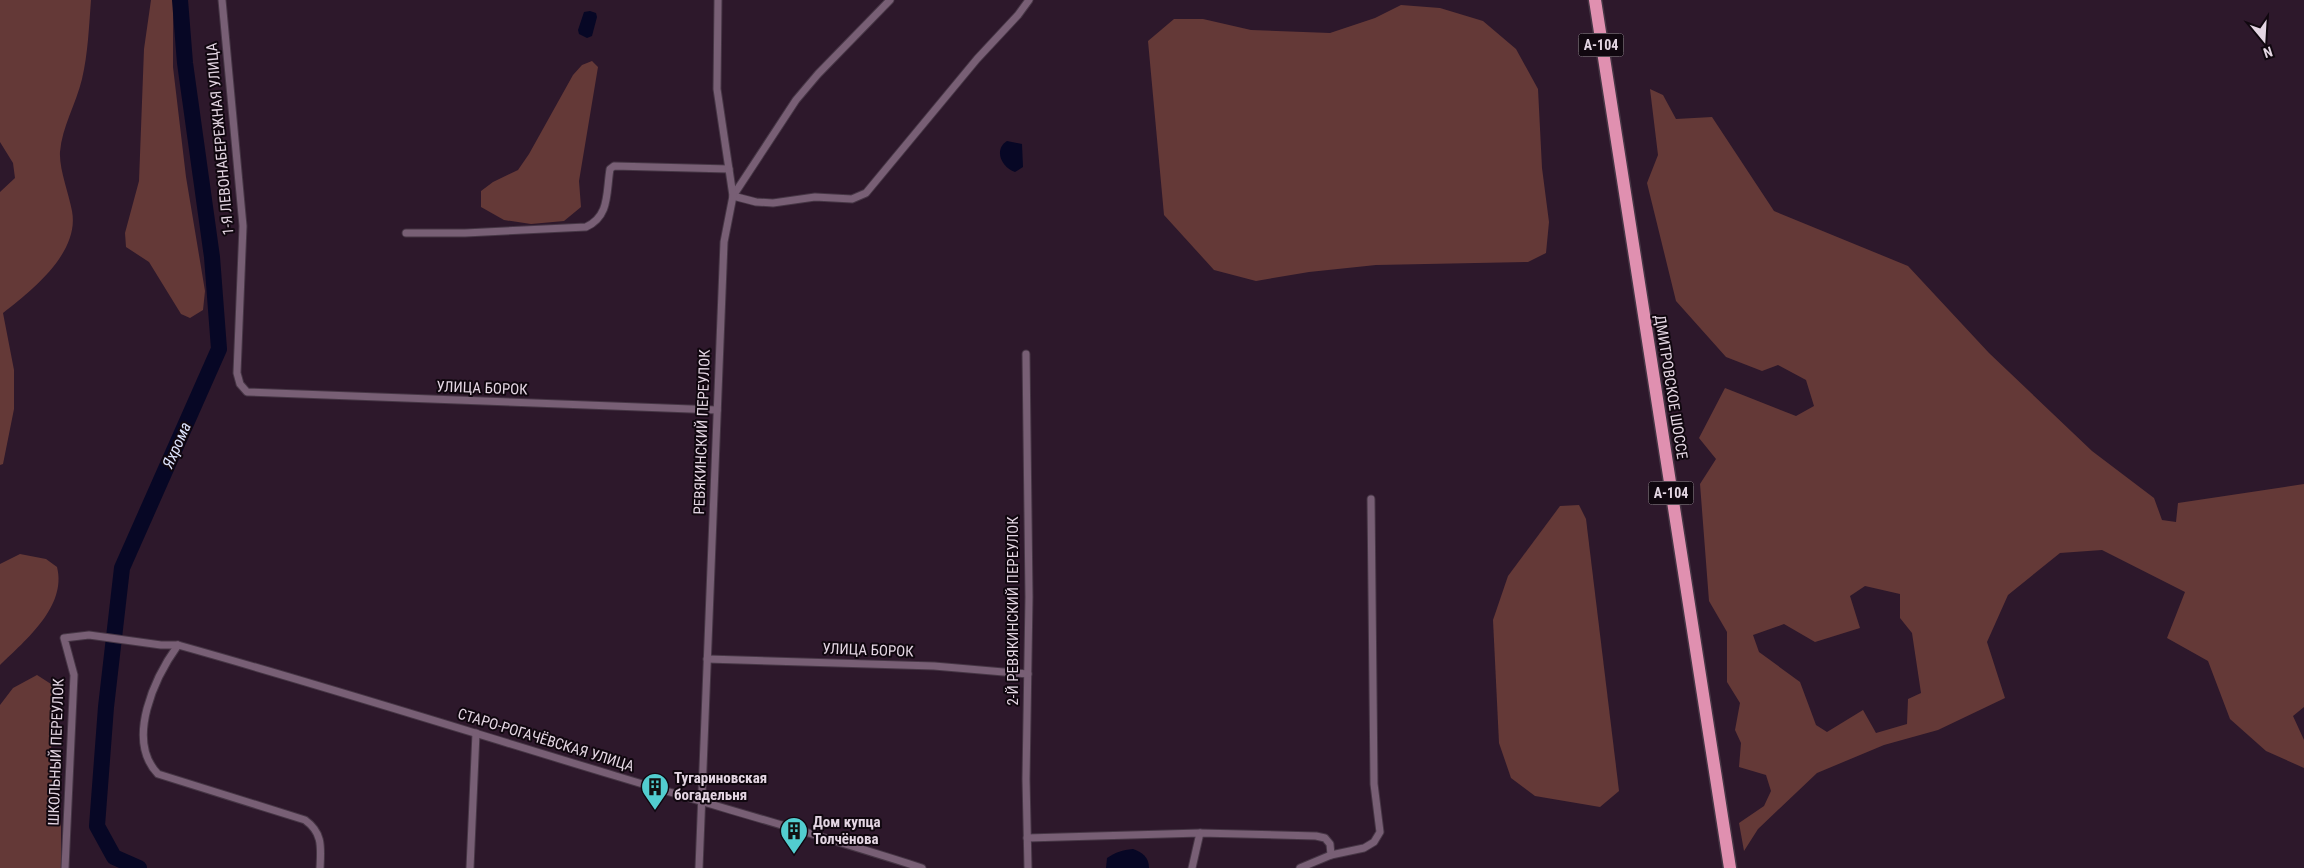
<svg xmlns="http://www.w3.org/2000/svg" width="2304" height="868" font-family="'Roboto Condensed',sans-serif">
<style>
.forest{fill:#643937;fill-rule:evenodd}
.water{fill:#070725}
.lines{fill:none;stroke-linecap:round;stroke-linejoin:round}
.river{stroke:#070725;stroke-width:16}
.minor-casing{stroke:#463645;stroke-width:9}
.trunk-casing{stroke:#463645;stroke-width:15}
.minor{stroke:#785f75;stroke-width:7}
.trunk{stroke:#e090b0;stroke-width:12}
.labels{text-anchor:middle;stroke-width:4;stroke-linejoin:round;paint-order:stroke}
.shield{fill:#10070f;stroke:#a498a3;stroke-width:1}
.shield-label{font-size:14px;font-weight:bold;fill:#e4d6e3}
.street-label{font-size:15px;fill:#e4d6e3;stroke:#10070f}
.poi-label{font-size:15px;font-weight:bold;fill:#e4d6e3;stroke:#10070f;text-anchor:start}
.water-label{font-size:16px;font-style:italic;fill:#dde3fd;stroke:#10070f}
</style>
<rect width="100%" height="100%" fill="#2d182b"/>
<g class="forest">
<path d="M 0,0 L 91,0 C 89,26 88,54 82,79 C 76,104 62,127 60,152 C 59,169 69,194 72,211 C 80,253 31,291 3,313 L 14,370 L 14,409 L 3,464 L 0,465 L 0,192 L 15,178 L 13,163 L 0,142 Z"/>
<path d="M 151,0 L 173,0 L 173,67 L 186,177 L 205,291 L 203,310 L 190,318 L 181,314 L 149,262 L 126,247 L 125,233 L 139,181 L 144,49 Z"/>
<path d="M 1401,5 L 1440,8 L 1483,21 L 1516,49 L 1538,89 L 1542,168 L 1549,222 L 1546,253 L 1528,262 L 1376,265 L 1309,272 L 1256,281 L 1214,270 L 1164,215 L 1148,41 L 1174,19 L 1203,19 L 1251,30 L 1330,33 L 1375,18 Z"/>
<path d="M 592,61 L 598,67 L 579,181 L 581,207 L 564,221 L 531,224 L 504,220 L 481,207 L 481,191 L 493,182 L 518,170 L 529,154 L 573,75 L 582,65 Z"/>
<path d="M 1650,89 L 1663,95 L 1676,119 L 1712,117 L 1774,211 L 1908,266 L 1989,353 L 2092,451 L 2154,498 L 2162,520 L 2176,522 L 2178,503 L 2304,484 L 2304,707 L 2293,716 L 2304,740 L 2304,768 L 2266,751 L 2230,719 L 2208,661 L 2167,638 L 2185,592 L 2102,550 L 2060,553 L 2008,595 L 1987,642 L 2005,698 L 1938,730 L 1884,745 L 1817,773 L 1758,829 L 1744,851 L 1739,823 L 1764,806 L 1771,791 L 1766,775 L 1739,767 L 1741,743 L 1735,730 L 1740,703 L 1727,682 L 1727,632 L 1709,601 L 1700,484 L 1716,459 L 1699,438 L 1725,388 L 1796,416 L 1814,406 L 1806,380 L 1778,365 L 1762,371 L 1726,357 L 1676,301 L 1647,183 L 1658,155 ZM 1865,586 L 1900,594 L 1900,618 L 1912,633 L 1921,693 L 1908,699 L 1907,724 L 1876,733 L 1863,710 L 1827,732 L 1816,725 L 1800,682 L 1759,652 L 1753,635 L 1784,624 L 1815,642 L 1860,628 L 1850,596 Z"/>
<path d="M 1579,505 L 1586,519 L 1619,791 L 1600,807 L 1535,796 L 1511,778 L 1499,743 L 1493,620 L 1508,576 L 1560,506 Z"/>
<path d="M 20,554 L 46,559 L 57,567 C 67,606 26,640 0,665 L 0,564 Z"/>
<path d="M 37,675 L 51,684 L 55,700 L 50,761 L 61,827 L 61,868 L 0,868 L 0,705 L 13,688 Z"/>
</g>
<g class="water">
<path d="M 590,11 L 596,13 L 597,17 L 592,36 L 587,38 L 579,34 L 578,30 L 584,12 Z"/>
<path d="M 1007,141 L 1022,144 L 1023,167 L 1015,172 C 1002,168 993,150 1007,141 Z"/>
<path d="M 1133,849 C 1142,852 1149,857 1149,868 L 1106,868 L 1107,858 C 1116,852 1122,850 1133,849 Z"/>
</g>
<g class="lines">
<path class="river" d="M 139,868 L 114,857 L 97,826 L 106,707 L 122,568 L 219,349 L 212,257 L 185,63 L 180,0"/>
<defs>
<g id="minor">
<path d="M 222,0 L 243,226 L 237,373 L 240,384 L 247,392 L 717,410"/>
<path d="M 890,0 L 818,74 L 796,100 L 733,196 L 756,202 L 773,203 L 815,197 L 852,199 L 866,193 L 977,59 L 1018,15 L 1029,0"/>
<path d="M 406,233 L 465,233 L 586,227 C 610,216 606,193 610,169 L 614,166 L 729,169"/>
<path d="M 1026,354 L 1029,597 L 1026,779 L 1028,868"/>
<path d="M 178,645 C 155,677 125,740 158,774 L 305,820 C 323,833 321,847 320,868"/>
<path d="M 707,659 L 934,666 L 1028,674"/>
<path d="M 1027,838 L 1200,833 L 1316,836 L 1325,838 L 1330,844 L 1331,855"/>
<path d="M 65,868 L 74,675 L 64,638 L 89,635 L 161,645 L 178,645 C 325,686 470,732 616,776 C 718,807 820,835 922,868"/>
<path d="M 470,868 L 476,733"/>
<path d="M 699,868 L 724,242 L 733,196 L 717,89 L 718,0"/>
<path d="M 1192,868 L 1200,833"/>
<path d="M 1300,868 L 1331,855 L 1364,848 L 1374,842 L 1380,832 L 1374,784 L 1371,499"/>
</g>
<path id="trunk" d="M 1595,0 L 1730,868"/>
</defs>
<use href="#minor" class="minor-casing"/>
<use href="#trunk" class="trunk-casing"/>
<use href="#minor" class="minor"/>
<use href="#trunk" class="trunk"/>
</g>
<defs>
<symbol id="building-pin" viewBox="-11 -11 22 30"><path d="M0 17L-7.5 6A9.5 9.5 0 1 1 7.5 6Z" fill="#52cdcf" stroke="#10070f"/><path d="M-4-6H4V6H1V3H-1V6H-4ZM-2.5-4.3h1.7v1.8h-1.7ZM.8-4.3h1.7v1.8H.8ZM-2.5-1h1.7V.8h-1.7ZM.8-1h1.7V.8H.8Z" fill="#111"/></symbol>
</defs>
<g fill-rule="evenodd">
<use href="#building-pin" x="639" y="771" width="32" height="43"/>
<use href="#building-pin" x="778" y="815" width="32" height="43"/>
</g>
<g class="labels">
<g class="shield">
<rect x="1578.5" y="33.5" width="45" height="23" rx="4"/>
<rect x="1648.5" y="481.5" width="45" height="23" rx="4"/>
</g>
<g class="shield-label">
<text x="1601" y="50">А-104</text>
<text x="1671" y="498">А-104</text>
</g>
<g class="street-label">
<text transform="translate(220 139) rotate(-95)" y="5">1-Я ЛЕВОНАБЕРЕЖНАЯ УЛИЦА</text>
<text transform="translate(1671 387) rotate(81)" y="5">ДМИТРОВСКОЕ ШОССЕ</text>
<text transform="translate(482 388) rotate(2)" y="5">УЛИЦА БОРОК</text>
<text transform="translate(702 432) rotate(-88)" y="5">РЕВЯКИНСКИЙ ПЕРЕУЛОК</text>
<text transform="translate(1013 611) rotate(-90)" y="5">2-Й РЕВЯКИНСКИЙ ПЕРЕУЛОК</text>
<text transform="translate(868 650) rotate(2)" y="5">УЛИЦА БОРОК</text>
<text transform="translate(546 740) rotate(17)" y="5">СТАРО-РОГАЧЁВСКАЯ УЛИЦА</text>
<text transform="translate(56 752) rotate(-88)" y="5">ШКОЛЬНЫЙ ПЕРЕУЛОК</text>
</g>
<g class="poi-label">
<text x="674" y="783">Тугариновская<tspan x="674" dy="17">богадельня</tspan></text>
<text x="813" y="827">Дом купца<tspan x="813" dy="17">Толчёнова</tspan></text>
</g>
<g class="water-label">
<text transform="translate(176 445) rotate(-66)" y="6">Яхрома</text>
</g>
</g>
<g transform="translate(2264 40) rotate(162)" stroke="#10070f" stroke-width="4" paint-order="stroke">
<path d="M0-4L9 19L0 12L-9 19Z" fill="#e4d6e3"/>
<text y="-8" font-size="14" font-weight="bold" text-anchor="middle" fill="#e4d6e3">N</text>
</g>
</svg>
